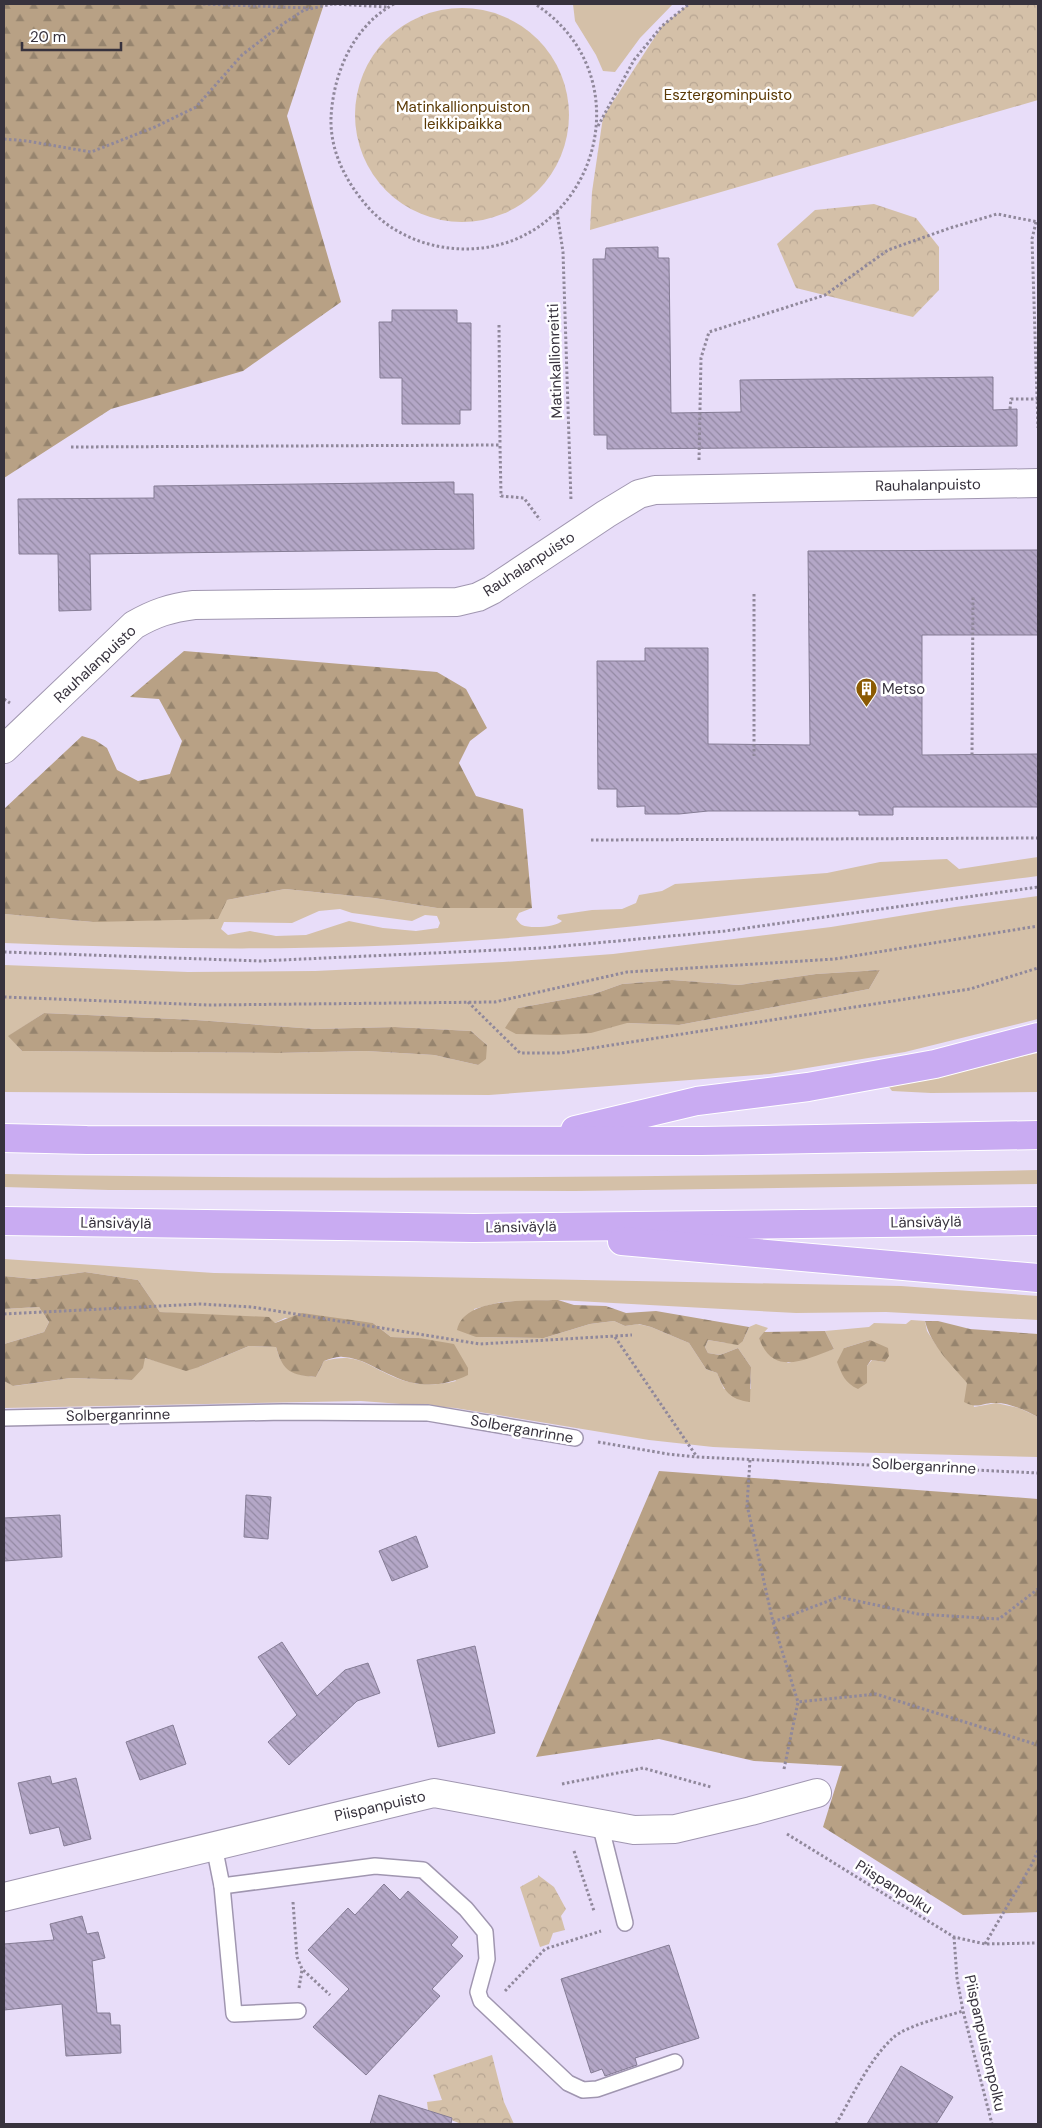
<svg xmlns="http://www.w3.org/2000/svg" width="1042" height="2128" font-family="'DM Sans',sans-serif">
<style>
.grass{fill:#d4c0a8;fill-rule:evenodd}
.forest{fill:url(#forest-firs)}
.park{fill:url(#park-crowns)}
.building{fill:url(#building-back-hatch);stroke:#857c95}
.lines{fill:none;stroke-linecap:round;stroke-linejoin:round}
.lane-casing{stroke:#a096b0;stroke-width:18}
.street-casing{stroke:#a096b0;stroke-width:30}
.highway-casing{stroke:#fff;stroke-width:30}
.path{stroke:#90889b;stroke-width:3;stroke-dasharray:2.5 2.5;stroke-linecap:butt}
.lane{stroke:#fff;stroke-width:15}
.street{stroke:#fff;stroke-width:28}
.highway{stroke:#c9abf2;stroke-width:28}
.labels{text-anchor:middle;stroke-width:5;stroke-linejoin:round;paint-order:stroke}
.park-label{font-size:15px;fill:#5b3a06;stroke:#fff}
.street-label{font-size:15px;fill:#37323d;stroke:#fff}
.poi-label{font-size:15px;fill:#37323d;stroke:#fff;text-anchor:start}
</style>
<defs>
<pattern id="forest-firs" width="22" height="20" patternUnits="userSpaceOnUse" patternTransform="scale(1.25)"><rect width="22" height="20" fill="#b8a185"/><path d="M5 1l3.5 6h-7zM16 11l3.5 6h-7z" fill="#96846e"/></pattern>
<pattern id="park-crowns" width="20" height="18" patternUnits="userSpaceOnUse" patternTransform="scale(1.25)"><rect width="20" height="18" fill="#d4c0a8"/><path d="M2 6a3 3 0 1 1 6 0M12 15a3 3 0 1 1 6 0" fill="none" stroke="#b7a592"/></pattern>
<pattern id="building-back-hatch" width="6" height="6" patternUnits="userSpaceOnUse" patternTransform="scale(1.25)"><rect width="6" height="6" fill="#b4a7c7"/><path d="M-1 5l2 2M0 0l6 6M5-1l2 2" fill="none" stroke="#9389a3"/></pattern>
</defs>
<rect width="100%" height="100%" fill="#e8ddf9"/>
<g class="grass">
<path d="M 573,4 L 673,4 L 640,38 L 615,72 L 603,71 L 596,55 L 575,21 Z"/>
<path d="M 1038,857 L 1038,876 C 848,900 659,928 468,941 C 313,952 158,949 4,943 L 4,914 L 93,922 L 227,900 L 285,889 L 374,898 L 437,908 L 532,908 L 519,913 L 516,919 C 518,921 520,924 522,925 C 530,929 557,927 562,921 L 557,918 L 558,915 L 592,910 L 622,909 L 636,903 L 639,895 L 662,891 L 675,884 L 827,873 L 880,862 L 947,859 L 959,869 ZM 340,909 L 352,913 L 412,921 L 425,915 L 437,916 L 440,923 L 438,928 L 416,931 L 383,928 L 349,921 L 306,935 L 276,936 L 250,931 L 228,935 L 221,929 L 224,922 L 292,923 L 319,911 Z"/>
<path d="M 1038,896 L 1038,1019 L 905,1052 L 770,1074 L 489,1095 L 4,1092 L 4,965 L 188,972 L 315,971 L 503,962 L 613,954 L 831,927 L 955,907 ZM 880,970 L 869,989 L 679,1025 L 627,1023 L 518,1008 L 594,994 L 622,984 L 672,980 L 739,985 L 816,974 ZM 44,1013 L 196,1020 L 315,1029 L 395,1027 L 471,1031 L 487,1045 L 478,1065 L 434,1055 L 366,1051 L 277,1053 L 22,1051 L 9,1036 Z"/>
<path d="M 1038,1053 L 1038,1092 L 931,1093 L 892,1091 L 889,1087 L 898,1083 Z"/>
<path d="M 1038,1170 L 1038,1184 L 575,1191 L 109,1190 L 4,1187 L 4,1174 C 349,1181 693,1177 1038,1170 Z"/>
<path d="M 4,1259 L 214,1273 L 901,1286 L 1038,1296 L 1038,1320 L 886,1312 L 796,1313 L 558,1300 L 501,1302 L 474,1309 L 476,1337 L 544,1338 L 590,1324 L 614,1321 L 625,1326 L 638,1324 L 651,1327 L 689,1343 L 706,1369 L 717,1373 L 724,1389 L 751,1389 L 751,1367 L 738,1348 L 720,1355 L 708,1353 L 705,1347 L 708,1340 L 726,1343 L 743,1341 L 749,1327 L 756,1324 L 768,1328 L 759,1338 L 788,1363 L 834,1349 L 825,1331 L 869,1327 L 874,1323 L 906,1324 L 911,1320 L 925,1321 L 927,1331 L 936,1345 L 968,1383 L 974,1407 L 996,1403 L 1019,1408 L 1038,1417 L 1038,1457 L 802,1451 L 713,1447 L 649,1440 L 455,1408 L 361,1401 L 4,1408 L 4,1381 L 14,1386 L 71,1378 L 132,1380 L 145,1358 L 163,1363 L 199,1367 L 249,1346 L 276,1347 C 282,1370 293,1375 316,1377 L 324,1361 C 357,1352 366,1365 394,1377 C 414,1386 435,1386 456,1381 L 419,1338 L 391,1337 L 373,1323 L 285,1318 L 275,1323 L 160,1312 L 138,1280 L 85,1272 L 34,1279 L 4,1276 ZM 870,1340 L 885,1362 L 872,1360 L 867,1366 L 844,1348 Z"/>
<path d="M 39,1307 L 49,1322 L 44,1332 L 4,1344 L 4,1309 Z"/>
</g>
<g class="forest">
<path d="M 4,4 L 324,4 L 287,116 L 341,302 L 243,371 L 111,409 L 4,478 Z"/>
<path d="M 184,651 L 437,672 L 466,689 L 487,728 L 470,741 L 459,763 L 476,796 L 523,809 L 532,908 L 437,908 L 374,898 L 285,889 L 227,900 L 218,919 L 93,922 L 4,914 L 4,809 L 82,736 L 95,740 L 107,748 L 117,770 L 138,781 L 170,774 L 182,741 L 159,699 L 130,697 Z"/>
<path d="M 880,970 L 869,989 L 679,1025 L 627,1023 L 591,1033 L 557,1035 L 516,1034 L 505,1028 L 518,1008 L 594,994 L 622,984 L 672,980 L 739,985 L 816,974 Z"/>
<path d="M 44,1013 L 196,1020 L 315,1029 L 395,1027 L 471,1031 L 487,1045 L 486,1059 L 478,1065 L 434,1055 L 366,1051 L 277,1053 L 22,1051 L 8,1036 Z"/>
<path d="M 85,1272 L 138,1280 L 160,1312 L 269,1317 L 275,1323 L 302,1313 L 373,1323 L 391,1337 L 419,1338 L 454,1344 L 468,1368 L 468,1375 C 444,1387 417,1388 393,1376 C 376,1369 362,1358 343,1357 C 337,1356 330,1359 324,1361 L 316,1377 C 291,1375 283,1372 276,1347 L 249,1346 L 199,1367 L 186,1371 L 145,1358 L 143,1368 L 132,1380 L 71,1378 L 13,1386 L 4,1381 L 4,1344 L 44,1332 L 49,1322 L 39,1307 L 4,1309 L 4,1276 L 34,1279 Z"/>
<path d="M 558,1300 L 574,1305 L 606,1306 L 626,1313 L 656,1311 L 749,1327 L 743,1341 L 738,1345 L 708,1340 L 705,1347 L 708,1353 L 720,1355 L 738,1348 L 751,1367 L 750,1402 C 729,1399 725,1392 717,1373 L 706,1369 L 689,1343 L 651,1327 L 639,1324 L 625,1326 L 614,1321 L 590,1324 L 544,1338 L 476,1337 L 457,1330 C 464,1296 531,1301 558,1300 Z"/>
<path d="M 925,1321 L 938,1321 L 970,1329 L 1038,1334 L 1038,1417 C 1026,1411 1010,1403 996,1403 C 982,1402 979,1410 964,1402 L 967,1383 C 952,1365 931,1346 925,1321 Z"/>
<path d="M 825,1331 L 834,1349 C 804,1360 773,1377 759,1338 L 764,1332 Z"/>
<path d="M 870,1340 L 888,1348 L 889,1356 L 885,1362 L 871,1360 L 867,1366 L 867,1383 L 858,1389 C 845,1383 842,1375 837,1362 L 844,1348 Z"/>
<path d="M 659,1471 L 1038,1499 L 1038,1912 L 963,1915 L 823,1827 L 842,1766 L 754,1761 L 659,1739 L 536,1757 Z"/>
</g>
<g class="park">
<path d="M 689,4 L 1038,4 L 1038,100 L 590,230 L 592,192 L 603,117 L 662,26 Z"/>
<circle cx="462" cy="115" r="107"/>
<path d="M 874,204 L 916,218 L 939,247 L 939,290 L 913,317 L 796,288 L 777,244 L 815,210 Z"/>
<path d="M 538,1875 L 554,1887 L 566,1909 L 561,1916 L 565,1930 L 553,1933 L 549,1944 L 540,1947 L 520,1887 L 538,1877 Z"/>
<path d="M 492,2055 L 504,2102 L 514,2124 L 461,2124 L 428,2110 L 427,2102 L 442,2100 L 433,2075 Z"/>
</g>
<g class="building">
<path d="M 658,247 L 658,258 L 669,258 L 671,413 L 741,412 L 740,380 L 993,377 L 993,410 L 1017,409 L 1017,446 L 607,449 L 607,435 L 594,435 L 593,259 L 605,259 L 606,248 Z"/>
<path d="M 392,310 L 457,310 L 457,323 L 471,323 L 471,410 L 460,410 L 460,424 L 402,424 L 402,378 L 380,378 L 379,322 L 392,322 Z"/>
<path d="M 454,482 L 454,494 L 473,494 L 474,549 L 90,554 L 91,610 L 59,611 L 58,554 L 19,554 L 18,499 L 154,498 L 154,486 Z"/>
<path d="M 1038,550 L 1038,635 L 922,635 L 922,755 L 1038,754 L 1038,807 L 893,807 L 893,815 L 859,815 L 859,811 L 708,811 L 679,814 L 645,814 L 645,806 L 617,807 L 617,789 L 598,789 L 597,661 L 645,661 L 645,648 L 708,648 L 708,744 L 810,745 L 808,551 Z"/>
<path d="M 246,1495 L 271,1497 L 268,1539 L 244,1537 Z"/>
<path d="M 60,1515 L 62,1557 L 4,1561 L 4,1518 Z"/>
<path d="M 416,1536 L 428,1567 L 392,1581 L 379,1551 Z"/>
<path d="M 282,1642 L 317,1696 L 345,1670 L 368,1663 L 380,1693 L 357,1701 L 289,1765 L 268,1742 L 297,1715 L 258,1657 Z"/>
<path d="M 475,1646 L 495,1733 L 438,1747 L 417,1660 Z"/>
<path d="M 173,1725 L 186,1764 L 140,1780 L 126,1742 Z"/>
<path d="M 50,1776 L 52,1784 L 76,1778 L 91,1839 L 64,1846 L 59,1827 L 30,1834 L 18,1783 Z"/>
<path d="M 384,1884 L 400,1900 L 408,1891 L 458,1937 L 451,1945 L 463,1956 L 432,1989 L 440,1996 L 366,2075 L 313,2027 L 349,1989 L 308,1950 L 348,1908 L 355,1915 Z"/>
<path d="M 82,1916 L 87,1934 L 98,1932 L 105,1958 L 92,1961 L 97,2013 L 110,2013 L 111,2025 L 120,2025 L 121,2053 L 66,2056 L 62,2004 L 4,2010 L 4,1944 L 54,1940 L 50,1924 Z"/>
<path d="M 669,1945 L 699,2038 L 635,2058 L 637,2065 L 605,2076 L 602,2069 L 591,2073 L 561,1979 Z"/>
<path d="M 901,2066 L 953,2097 L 936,2124 L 867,2124 Z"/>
<path d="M 379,2095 L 452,2118 L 451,2124 L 370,2124 Z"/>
</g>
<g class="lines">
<defs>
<g id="lane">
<path d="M 4,1418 L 283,1412 L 428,1413 L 575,1438"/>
<path d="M 600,1824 L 625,1923"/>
<path d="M 214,1846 L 222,1886 L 234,2014 L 298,2011"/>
<path d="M 222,1886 L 375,1866 L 423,1870 L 466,1909 L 485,1932 L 487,1959 L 478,1992 L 481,2001 L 568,2083 L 583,2090 L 597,2089 L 675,2062"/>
</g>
<g id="street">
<path d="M 4,749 L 134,625 C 155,613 170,608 194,605 L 457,602 L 478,597 L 492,590 L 606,514 L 639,494 L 655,490 L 1038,483"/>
<path d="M 4,1897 L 434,1793 L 634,1830 L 675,1829 L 751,1811 L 817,1793"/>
</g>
<g id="highway">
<path d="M 575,1130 L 697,1101 L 808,1087 L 935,1064 L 1038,1037"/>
<path d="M 4,1138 L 87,1140 L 701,1141 L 1038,1135"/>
<path d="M 4,1221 L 474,1228 L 1038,1221"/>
<path d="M 622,1241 L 1038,1278"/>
</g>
</defs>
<use href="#lane" class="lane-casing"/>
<use href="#street" class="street-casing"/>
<use href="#highway" class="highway-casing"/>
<g class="path">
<path d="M 203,4 L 309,8"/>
<path d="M 334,4 L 388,7"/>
<path d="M 394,4 C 353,26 333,74 331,118 C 330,151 346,182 367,206 C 386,228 413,242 442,247 C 585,270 656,83 535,4"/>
<path d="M 598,126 L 634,60 L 662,26 L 689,4"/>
<path d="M 4,139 L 27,141 L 91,152 L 155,127 L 196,107 L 242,55 L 277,28 L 304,10 L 333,4"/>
<path d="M 557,212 L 563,252 L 571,501"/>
<path d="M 1036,222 L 1032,239 L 1038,428"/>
<path d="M 499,325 L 500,445"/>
<path d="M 1010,409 L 1011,399 L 1037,399"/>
<path d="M 71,447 L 500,445 L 501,496 L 524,498 L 540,520"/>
<path d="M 699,460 L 701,358 L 709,332 L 825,295 L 888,250 L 950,228 L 997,214 L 1038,222"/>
<path d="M 754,594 L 754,756"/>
<path d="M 4,699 L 10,703"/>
<path d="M 972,755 L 973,595"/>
<path d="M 591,840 L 1038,838"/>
<path d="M 4,952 L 260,961 L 542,948 L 725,931 L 1038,887"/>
<path d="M 4,997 L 208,1005 L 495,1002 L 627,972 L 835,959 L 1038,926"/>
<path d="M 468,1002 L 520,1053 L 561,1053 L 970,989 L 1038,968"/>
<path d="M 4,1314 L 200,1304 L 252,1307 L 480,1344 L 632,1335"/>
<path d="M 615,1337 L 697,1457"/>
<path d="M 598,1442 L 668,1454 L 697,1457 L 1038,1473"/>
<path d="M 750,1460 L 747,1505 L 773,1622 L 798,1702"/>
<path d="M 773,1622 L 839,1597 L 918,1614 L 999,1619 L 1038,1589"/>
<path d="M 784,1769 L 798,1702 L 876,1694 L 1038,1745"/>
<path d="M 562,1784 L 643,1768 L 711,1787"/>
<path d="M 787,1834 L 954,1937 L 985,1944 L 1038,1943"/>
<path d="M 574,1851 L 594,1911"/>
<path d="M 293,1902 L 297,1957 L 302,1969 L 330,1995"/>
<path d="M 954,1937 L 957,1978 L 963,2011 L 992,2124"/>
<path d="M 985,1944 L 1032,1864 L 1038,1850"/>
<path d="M 299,1988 L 302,1970"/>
<path d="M 505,1991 L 545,1949 L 601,1931"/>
<path d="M 836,2124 C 852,2097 870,2058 894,2037 C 908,2025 944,2017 963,2011"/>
</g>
<use href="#lane" class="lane"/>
<use href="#street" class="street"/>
<use href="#highway" class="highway"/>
</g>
<defs>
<symbol id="building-pin" viewBox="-11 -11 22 30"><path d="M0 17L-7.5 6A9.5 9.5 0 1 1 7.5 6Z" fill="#8b5a02" stroke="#fff"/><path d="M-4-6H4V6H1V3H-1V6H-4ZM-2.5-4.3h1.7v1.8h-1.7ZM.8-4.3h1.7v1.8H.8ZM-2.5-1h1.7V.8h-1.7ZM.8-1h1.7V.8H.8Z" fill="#fff"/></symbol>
</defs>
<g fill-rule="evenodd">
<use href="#building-pin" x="854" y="676" width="25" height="34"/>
</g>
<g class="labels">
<g class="park-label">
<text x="728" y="100">Esztergominpuisto</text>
<text x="463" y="112">Matinkallionpuiston<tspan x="463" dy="17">leikkipaikka</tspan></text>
</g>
<g class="street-label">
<text transform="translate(555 361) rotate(-92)" y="5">Matinkallionreitti</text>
<text transform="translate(928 485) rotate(-1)" y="5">Rauhalanpuisto</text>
<text transform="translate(529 564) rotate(-33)" y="5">Rauhalanpuisto</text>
<text transform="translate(95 664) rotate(-43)" y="5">Rauhalanpuisto</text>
<text transform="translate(926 1222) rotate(-1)" y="5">Länsiväylä</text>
<text transform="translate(116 1223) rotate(1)" y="5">Länsiväylä</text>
<text transform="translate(521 1227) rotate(-1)" y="5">Länsiväylä</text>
<text transform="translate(118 1415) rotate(-1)" y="5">Solberganrinne</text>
<text transform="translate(522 1429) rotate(10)" y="5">Solberganrinne</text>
<text transform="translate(924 1466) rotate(3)" y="5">Solberganrinne</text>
<text transform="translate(380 1806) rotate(-13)" y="5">Piispanpuisto</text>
<text transform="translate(894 1887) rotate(32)" y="5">Piispanpolku</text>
<text transform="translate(985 2043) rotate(77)" y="5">Piispanpuistonpolku</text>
</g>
<g class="poi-label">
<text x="882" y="694">Metso</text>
</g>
</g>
<rect width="1042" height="2128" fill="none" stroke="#37323d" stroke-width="10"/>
<path d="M22 42v8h99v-8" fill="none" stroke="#37323d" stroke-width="2.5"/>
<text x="30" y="42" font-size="15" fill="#37323d" stroke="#ffffff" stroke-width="4" paint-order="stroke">20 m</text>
</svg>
